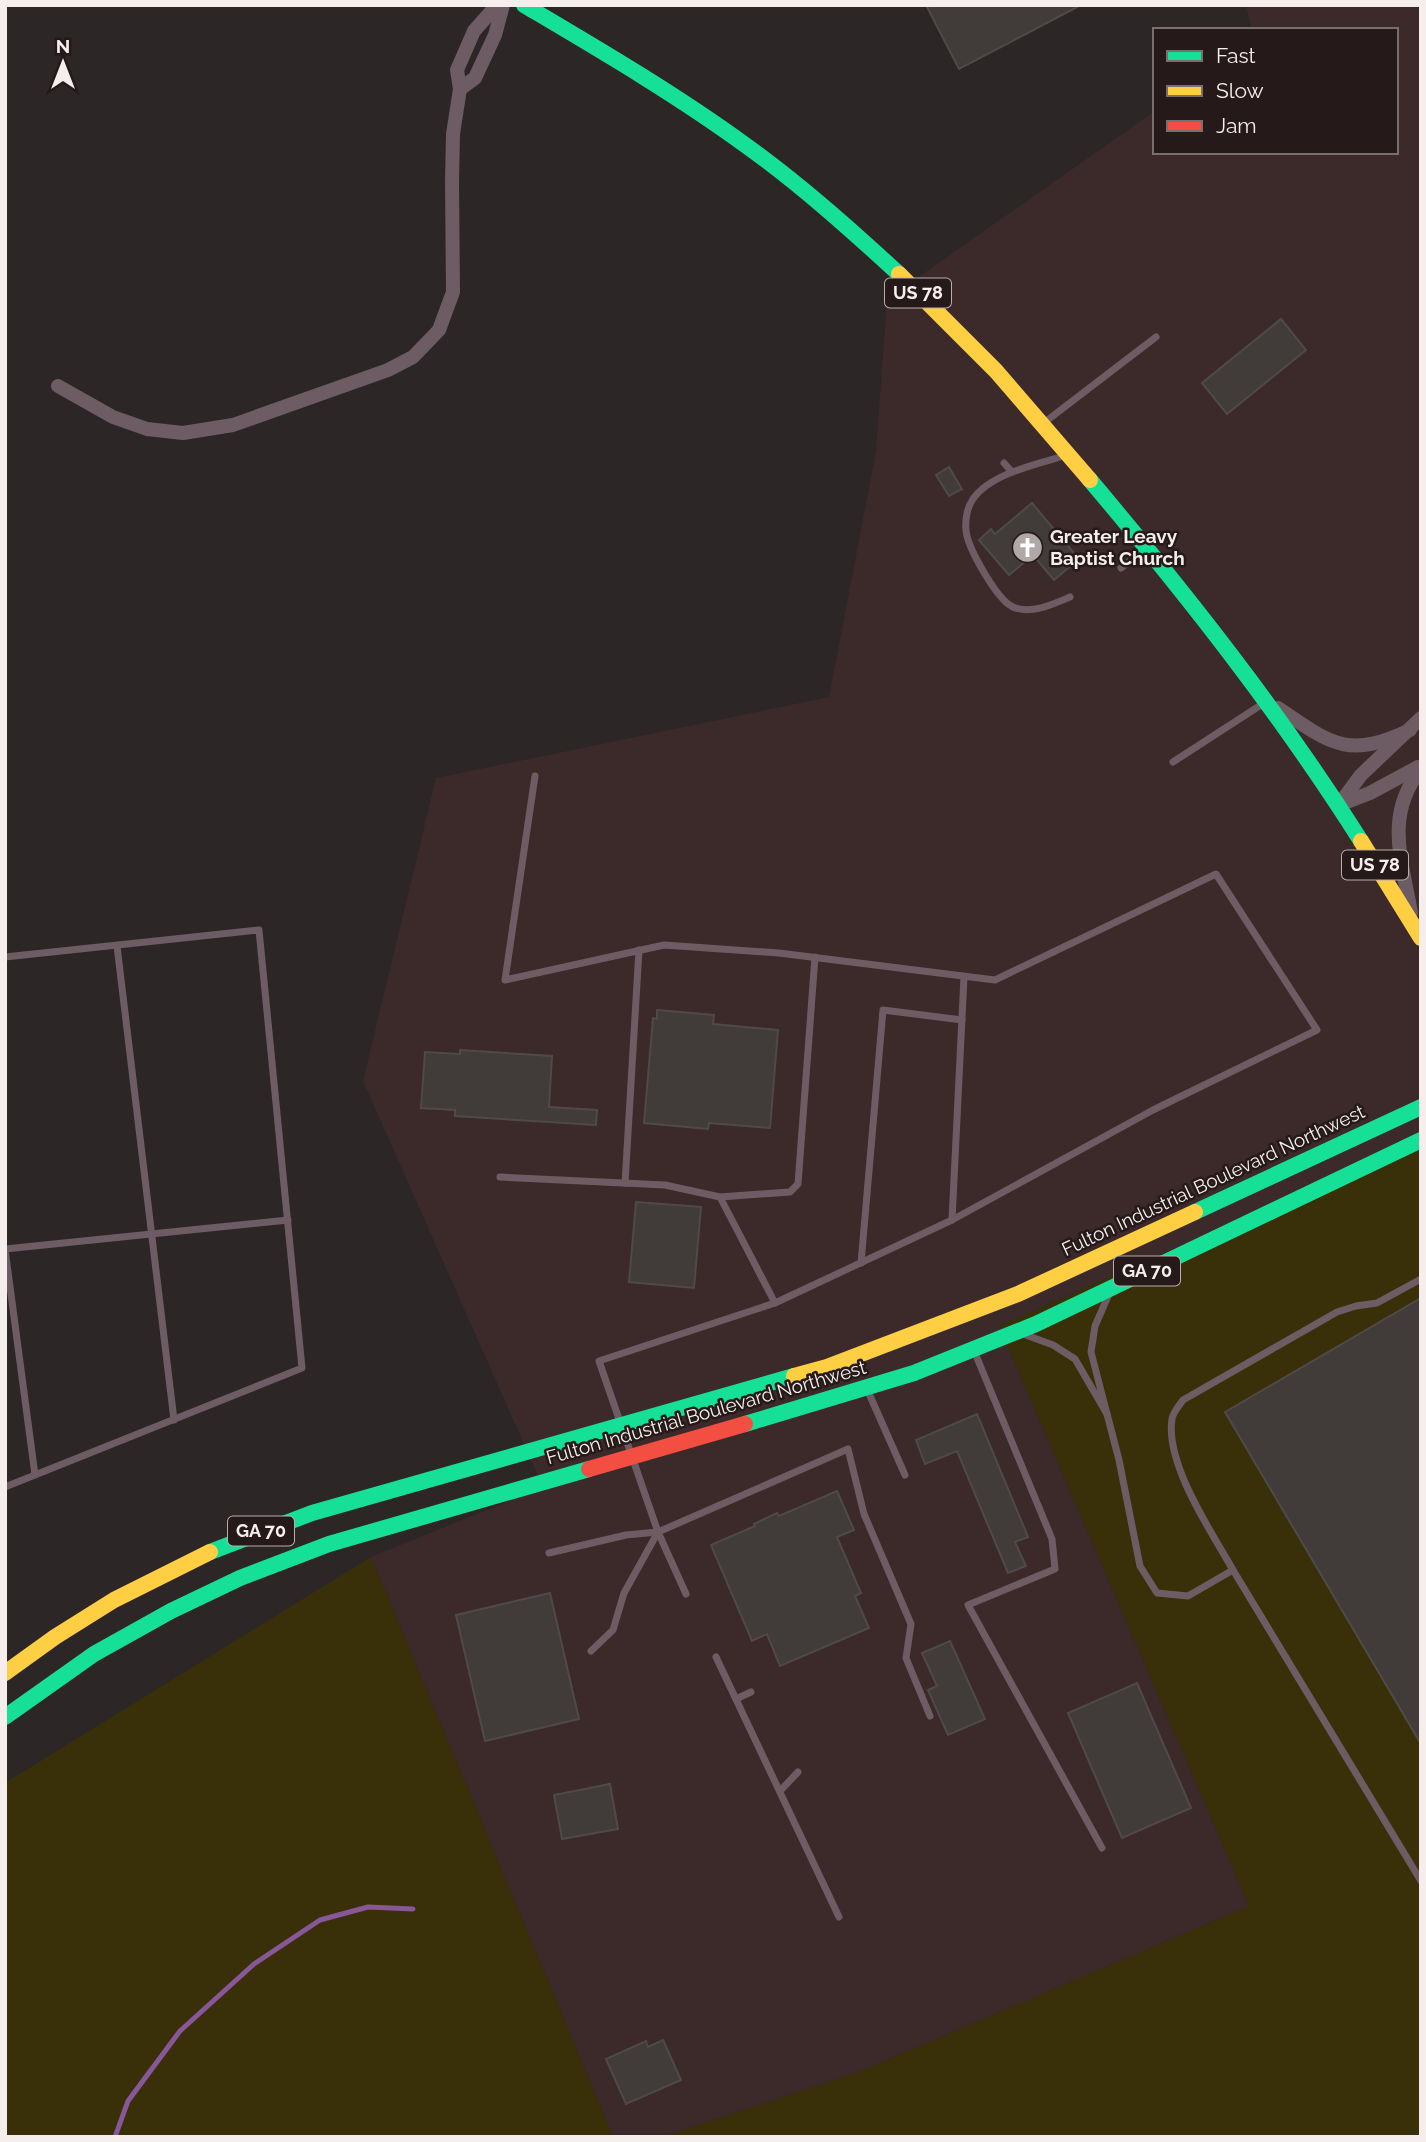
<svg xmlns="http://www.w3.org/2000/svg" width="1426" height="2142" font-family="Raleway,sans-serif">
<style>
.built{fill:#3b2a29}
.green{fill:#393009}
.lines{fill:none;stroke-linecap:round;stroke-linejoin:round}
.stream{stroke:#875799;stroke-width:5}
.building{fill:#413c3a;stroke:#4f4a49;stroke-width:2}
.lane{stroke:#6d5c63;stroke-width:7}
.street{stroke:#6d5c63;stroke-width:14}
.fast{stroke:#16e098;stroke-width:16}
.slow{stroke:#ffcf43;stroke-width:16}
.jam{stroke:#f24e42;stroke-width:16}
.labels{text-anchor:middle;stroke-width:5;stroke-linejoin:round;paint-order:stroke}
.shield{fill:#251a19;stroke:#b7aead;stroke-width:2}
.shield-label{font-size:18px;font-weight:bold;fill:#f6eeed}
.poi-label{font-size:19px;font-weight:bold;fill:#f6eeed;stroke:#251a19;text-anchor:start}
.street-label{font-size:19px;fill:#f6eeed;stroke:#251a19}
</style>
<rect width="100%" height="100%" fill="#2c2626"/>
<path class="built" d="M 1246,5 L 1421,5 L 1421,1140 L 999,1326 L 1249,1906 L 859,2072 L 662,2137 L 613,2137 L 371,1557 L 543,1487 L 363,1081 L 436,778 L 829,697 L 876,451 L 887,299 L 1155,111 L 1155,152 L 1396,152 L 1396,30 L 1252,30 Z"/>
<g class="green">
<path d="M 1421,1140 L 1421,2137 L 662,2137 L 859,2072 L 1249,1906 L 999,1326 Z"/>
<path d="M 371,1557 L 613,2137 L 5,2137 L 5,1783 Z"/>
</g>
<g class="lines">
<path class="stream" d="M 115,2137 L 128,2101 L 180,2031 L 254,1964 L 320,1920 L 368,1907 L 413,1909"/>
</g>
<g class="building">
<path d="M 926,5 L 1081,5 L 959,69 Z"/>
<path d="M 1281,319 L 1306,350 L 1227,414 L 1202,383 Z"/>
<path d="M 949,467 L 962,489 L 949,496 L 936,475 Z"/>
<path d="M 1032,503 L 1079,559 L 1054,580 L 1033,555 L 1009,575 L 979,540 L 991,529 L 995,534 Z"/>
<path d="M 657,1010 L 714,1015 L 713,1024 L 778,1030 L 770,1128 L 709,1123 L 708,1129 L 644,1123 L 653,1018 L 657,1019 Z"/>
<path d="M 460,1050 L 552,1056 L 549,1107 L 597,1110 L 596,1125 L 455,1116 L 455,1110 L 421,1108 L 425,1052 L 460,1054 Z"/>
<path d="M 636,1202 L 701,1207 L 694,1288 L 629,1282 Z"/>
<path d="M 1421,1298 L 1421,1744 L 1225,1412 Z"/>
<path d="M 977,1414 L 1028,1537 L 1015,1542 L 1026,1566 L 1008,1573 L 957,1451 L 925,1464 L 916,1440 Z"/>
<path d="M 837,1491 L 854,1530 L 837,1537 L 861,1593 L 855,1596 L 869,1628 L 780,1666 L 767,1634 L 752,1641 L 711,1545 L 755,1526 L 754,1524 L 777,1513 L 779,1516 Z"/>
<path d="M 550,1593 L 579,1719 L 485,1741 L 456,1615 Z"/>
<path d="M 950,1641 L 985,1719 L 948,1735 L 928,1690 L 937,1686 L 922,1653 Z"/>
<path d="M 1137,1683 L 1191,1808 L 1122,1838 L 1068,1713 Z"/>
<path d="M 610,1784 L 618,1829 L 562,1839 L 554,1795 Z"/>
<path d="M 663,2040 L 681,2080 L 626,2104 L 606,2059 L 646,2041 L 648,2047 Z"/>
</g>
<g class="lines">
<g class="lane">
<path d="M 1045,422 L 1156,337"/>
<path d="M 1064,456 C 1037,464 990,474 973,499 C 967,507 965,521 966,530 C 967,547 997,600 1013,607 C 1030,615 1054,604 1070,597"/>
<path d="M 1004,463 L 1012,472"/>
<path d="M 1121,568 L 1145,549"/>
<path d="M 1173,762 L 1264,703"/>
<path d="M 535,776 L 505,980 L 664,945 L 779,953 L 995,980 L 1216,874 L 1317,1030 L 1153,1110 L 952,1220 L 775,1303 L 599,1361 L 658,1532 L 626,1535 L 549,1553"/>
<path d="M 117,946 L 174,1420"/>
<path d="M 5,957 L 259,930 L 302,1368 L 5,1487"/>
<path d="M 500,1177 L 665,1185 L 720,1197 L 775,1303"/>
<path d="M 625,1183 L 639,950"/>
<path d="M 720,1197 L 790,1192 L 798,1184 L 815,957"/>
<path d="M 952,1220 L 964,977"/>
<path d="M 5,1249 L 288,1220"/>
<path d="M 5,1249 L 35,1475"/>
<path d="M 861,1263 L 883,1010 L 962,1020"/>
<path d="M 1023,1334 L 1053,1345 L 1075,1359 L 1107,1414 L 1091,1352 L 1095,1326 L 1109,1294"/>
<path d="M 975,1353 L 1052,1539 L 1055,1569 L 968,1605 L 1102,1848"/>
<path d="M 867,1389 L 905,1475"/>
<path d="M 1107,1414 L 1119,1460 L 1140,1566 L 1157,1593 L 1188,1596 L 1233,1570 C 1211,1531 1165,1464 1172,1419 C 1173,1412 1179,1406 1183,1400 L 1337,1312 L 1356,1306 L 1377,1303 L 1421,1279"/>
<path d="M 658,1532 L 686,1594"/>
<path d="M 1233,1570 L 1421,1881"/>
<path d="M 591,1651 L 613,1630 L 624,1593 L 658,1532 L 848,1449 L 864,1514 L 911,1624 L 906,1658 L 930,1716"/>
<path d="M 716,1657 L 839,1917"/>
<path d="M 736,1699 L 751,1692"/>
<path d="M 780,1791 L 798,1772"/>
</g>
<g class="street">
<path d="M 460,89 L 475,78 L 495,35 L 503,5"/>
<path d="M 58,386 L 113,417 L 147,429 L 183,433 L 233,425 L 388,370 L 413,357 L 439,330 L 453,292 L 452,182 L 453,134 L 460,89 L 457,70 L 474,31 L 497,5"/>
<path d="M 1278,708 C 1330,743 1347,760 1410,730"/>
<path d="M 1339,805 L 1370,793 L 1418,767"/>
<path d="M 1338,806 L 1361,775 L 1421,718"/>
<path d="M 1411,913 C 1402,860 1384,815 1421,769"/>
</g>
<g class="fast">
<path d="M 524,5 C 600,50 677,95 748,147 C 802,186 851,230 899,274"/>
<path d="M 1090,480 C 1187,595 1280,713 1361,841"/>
<path d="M 1195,1212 L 1421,1107"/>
<path d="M 745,1424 L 914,1373 L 1036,1324 L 1421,1140"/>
<path d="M 210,1552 L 312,1513 L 794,1376"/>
<path d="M 5,1717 L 94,1654 L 171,1611 L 240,1578 L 329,1544 L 589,1469"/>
</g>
<g class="slow">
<path d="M 899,274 L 996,371 L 1090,480"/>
<path d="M 1361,841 L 1421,938"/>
<path d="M 794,1376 L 827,1367 L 1018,1294 L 1195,1212"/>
<path d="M 5,1673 L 55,1637 L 114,1600 L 210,1552"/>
</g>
<path class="jam" d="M 589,1469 L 745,1424"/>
</g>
<defs>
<symbol id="church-disc" viewBox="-11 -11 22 22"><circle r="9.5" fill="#afa8a7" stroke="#251a19"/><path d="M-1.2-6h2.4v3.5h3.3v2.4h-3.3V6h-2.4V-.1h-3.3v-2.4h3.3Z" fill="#fff"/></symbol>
</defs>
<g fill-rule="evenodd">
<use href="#church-disc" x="1010" y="530" width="35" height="35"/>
</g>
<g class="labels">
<g class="shield">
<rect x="885" y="278.5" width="66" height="29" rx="5"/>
<rect x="1342" y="850.5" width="66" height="29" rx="5"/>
<rect x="1114" y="1256.5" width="66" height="29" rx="5"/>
<rect x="228" y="1516.5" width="66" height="29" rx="5"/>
</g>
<g class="shield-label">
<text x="918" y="299">US 78</text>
<text x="1375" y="871">US 78</text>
<text x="1147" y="1277">GA 70</text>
<text x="261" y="1537">GA 70</text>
</g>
<g class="poi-label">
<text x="1050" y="543">Greater Leavy<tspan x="1050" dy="22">Baptist Church</tspan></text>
</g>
<g class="street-label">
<text transform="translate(1213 1180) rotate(-25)" y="7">Fulton Industrial Boulevard Northwest</text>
<text transform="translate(706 1412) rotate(-16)" y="7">Fulton Industrial Boulevard Northwest</text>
</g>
</g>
<rect width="1426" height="2142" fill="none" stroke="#f6eeed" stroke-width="14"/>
<rect x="1153" y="28" width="245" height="126" fill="#251a19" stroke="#796f6e" stroke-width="2"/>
<rect x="1167" y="51" width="35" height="10" fill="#16e098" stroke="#796f6e" stroke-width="2"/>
<text x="1216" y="63" font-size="21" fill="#f6eeed">Fast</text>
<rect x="1167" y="86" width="35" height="10" fill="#ffcf43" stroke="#796f6e" stroke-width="2"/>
<text x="1216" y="98" font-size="21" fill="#f6eeed">Slow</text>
<rect x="1167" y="121" width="35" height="10" fill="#f24e42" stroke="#796f6e" stroke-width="2"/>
<text x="1216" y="133" font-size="21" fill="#f6eeed">Jam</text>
<g transform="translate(63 63)" stroke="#251a19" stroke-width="5" paint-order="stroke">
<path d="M0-5L12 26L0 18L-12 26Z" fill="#f6eeed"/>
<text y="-10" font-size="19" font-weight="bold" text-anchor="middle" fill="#f6eeed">N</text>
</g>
</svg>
